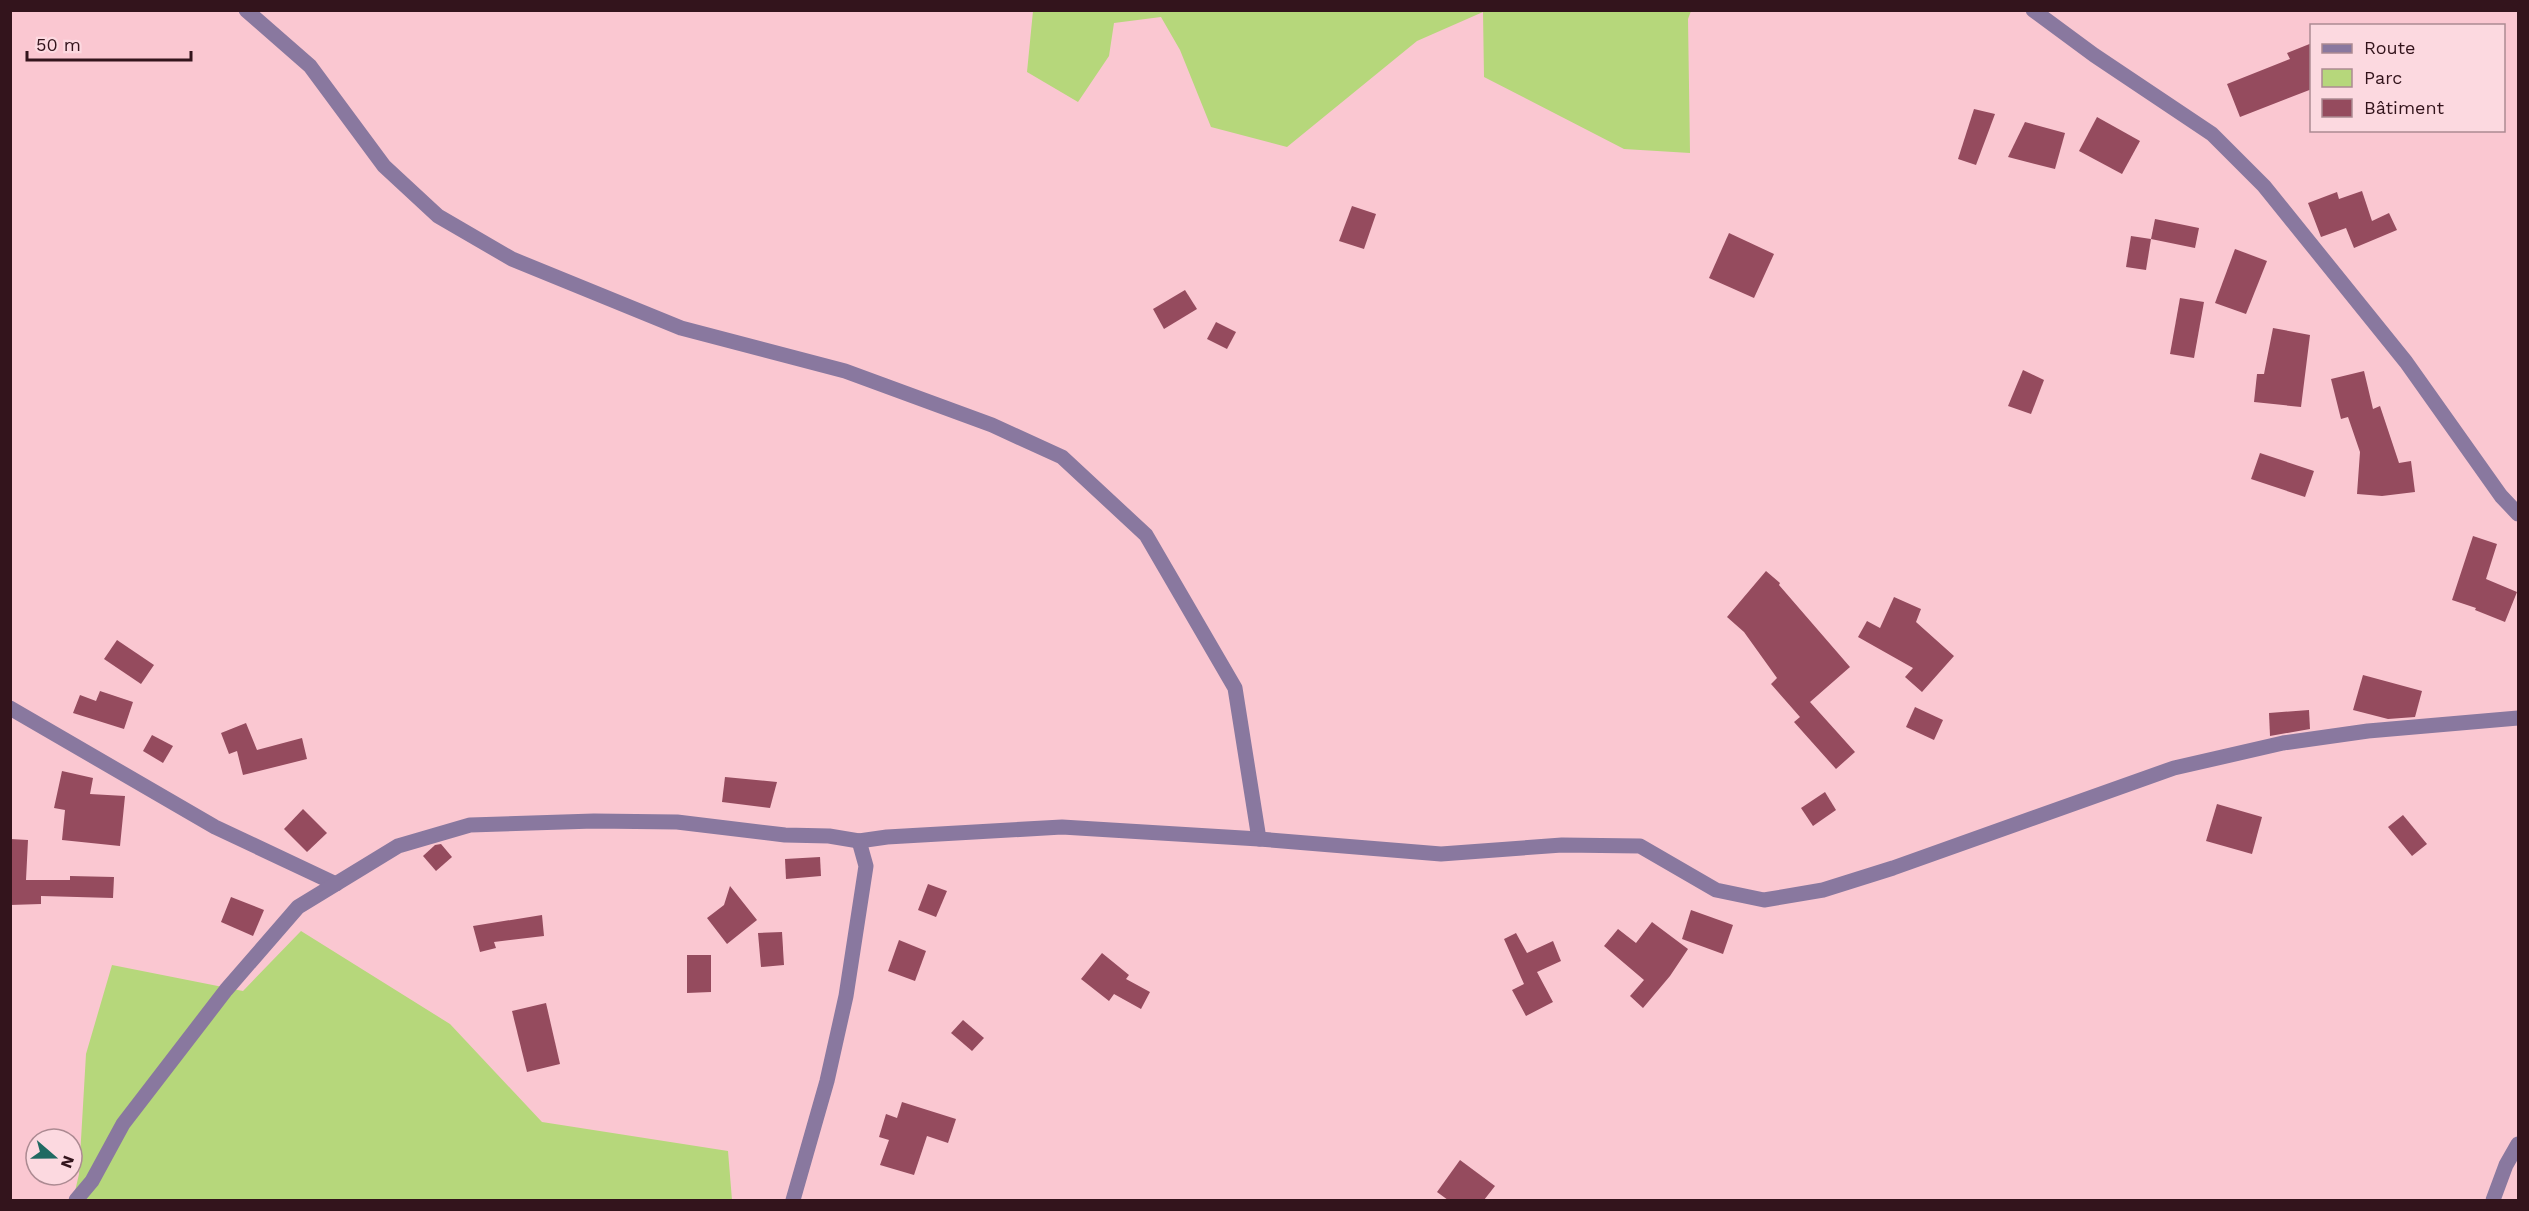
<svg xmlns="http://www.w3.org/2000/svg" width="2529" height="1211" font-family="'Work Sans',sans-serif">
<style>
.green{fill:#b6d77b}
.building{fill:#954b5e}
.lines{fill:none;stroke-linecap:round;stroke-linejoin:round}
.minor{stroke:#89789f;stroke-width:15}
</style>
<rect width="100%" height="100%" fill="#fac7d1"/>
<g class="green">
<path d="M 1033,11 L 1691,11 L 1688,19 L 1690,153 L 1624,149 L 1484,77 L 1483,12 L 1417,41 L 1287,147 L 1211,127 L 1180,50 L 1161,17 L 1114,23 L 1109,56 L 1078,102 L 1027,72 Z"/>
<path d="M 301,931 L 450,1024 L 542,1122 L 728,1151 L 732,1200 L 73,1200 L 79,1174 L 86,1054 L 112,965 L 243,991 Z"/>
</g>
<g class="building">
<path d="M 2312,43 L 2312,89 L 2240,117 L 2227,84 L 2290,59 L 2287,53 Z"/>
<path d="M 1974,109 L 1995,114 L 1976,165 L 1958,159 Z"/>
<path d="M 2097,117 L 2140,141 L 2122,174 L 2079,151 Z"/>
<path d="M 2025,122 L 2065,133 L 2055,169 L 2008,157 Z"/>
<path d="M 2362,191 L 2372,221 L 2389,213 L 2397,230 L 2354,248 L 2346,228 L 2321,237 L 2308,203 L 2337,192 L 2339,199 Z"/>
<path d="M 1352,206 L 1376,214 L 1364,249 L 1339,241 Z"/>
<path d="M 2155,219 L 2199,228 L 2195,248 L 2151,239 Z"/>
<path d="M 1729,233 L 1774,254 L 1754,298 L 1709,278 Z"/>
<path d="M 2131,236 L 2151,239 L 2146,270 L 2126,267 Z"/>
<path d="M 2235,249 L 2267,261 L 2246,314 L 2215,303 Z"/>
<path d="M 1185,290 L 1197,309 L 1164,329 L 1153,309 Z"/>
<path d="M 2180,298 L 2204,302 L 2194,358 L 2170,354 Z"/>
<path d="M 1216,322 L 1236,332 L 1227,349 L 1207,339 Z"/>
<path d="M 2273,328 L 2310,335 L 2301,407 L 2254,402 L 2257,374 L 2264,374 Z"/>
<path d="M 2023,370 L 2044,380 L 2031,414 L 2008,406 Z"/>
<path d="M 2364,371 L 2373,409 L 2380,406 L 2399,463 L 2411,461 L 2415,492 L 2382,496 L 2357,494 L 2360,452 L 2348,417 L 2341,419 L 2331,379 Z"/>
<path d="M 2260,453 L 2314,471 L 2305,497 L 2251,479 Z"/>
<path d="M 2473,536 L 2497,544 L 2486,579 L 2517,592 L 2505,622 L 2475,610 L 2476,608 L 2452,600 Z"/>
<path d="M 1766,571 L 1780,583 L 1779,585 L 1850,667 L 1810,702 L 1855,752 L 1836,769 L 1794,722 L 1800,717 L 1771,684 L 1777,678 L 1744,632 L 1727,617 Z"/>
<path d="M 1894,597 L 1921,609 L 1916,622 L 1954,656 L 1922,692 L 1905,677 L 1913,668 L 1858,637 L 1867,621 L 1880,628 Z"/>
<path d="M 117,640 L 154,665 L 141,684 L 104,659 Z"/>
<path d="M 2363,675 L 2422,691 L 2415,717 L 2388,719 L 2353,710 Z"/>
<path d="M 100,691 L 133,702 L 124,729 L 73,713 L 80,695 L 96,701 Z"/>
<path d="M 1915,707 L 1943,720 L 1934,740 L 1906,727 Z"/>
<path d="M 2309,710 L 2310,729 L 2270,736 L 2269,713 Z"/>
<path d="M 246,723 L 257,750 L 302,738 L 307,759 L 243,775 L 237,751 L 229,754 L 221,733 Z"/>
<path d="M 152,735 L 173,746 L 163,763 L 143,751 Z"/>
<path d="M 62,771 L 93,778 L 90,794 L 125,796 L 120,846 L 62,840 L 65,810 L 54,808 Z"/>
<path d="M 725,777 L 777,782 L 770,808 L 722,802 Z"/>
<path d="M 1825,792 L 1836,810 L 1813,826 L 1801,808 Z"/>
<path d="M 2217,804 L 2262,817 L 2252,854 L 2206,841 Z"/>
<path d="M 303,809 L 327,833 L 307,852 L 284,829 Z"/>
<path d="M 2403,815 L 2427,844 L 2412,856 L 2388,827 Z"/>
<path d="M 10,839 L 28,840 L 26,880 L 70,880 L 70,876 L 114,877 L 113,898 L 41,896 L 41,904 L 10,905 Z"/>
<path d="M 441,844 L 452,857 L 436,871 L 423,856 L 435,845 Z"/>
<path d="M 820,857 L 821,876 L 786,879 L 785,859 Z"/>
<path d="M 928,884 L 947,891 L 936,917 L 918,910 Z"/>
<path d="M 730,886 L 757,920 L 727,944 L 707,918 L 724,905 Z"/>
<path d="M 231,897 L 264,910 L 253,936 L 221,922 Z"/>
<path d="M 1691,910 L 1733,925 L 1723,954 L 1682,939 Z"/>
<path d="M 542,915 L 544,936 L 494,942 L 496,948 L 480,952 L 473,926 Z"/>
<path d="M 1652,922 L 1688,949 L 1670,976 L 1643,1008 L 1630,996 L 1644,980 L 1604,946 L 1618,929 L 1636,943 Z"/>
<path d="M 782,932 L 784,965 L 761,967 L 758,933 Z"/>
<path d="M 1516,933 L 1527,953 L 1553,941 L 1561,961 L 1537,972 L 1553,1002 L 1526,1016 L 1512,990 L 1524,984 L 1504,939 Z"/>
<path d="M 899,940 L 926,951 L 915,981 L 888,971 Z"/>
<path d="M 1102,953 L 1129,975 L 1126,979 L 1150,992 L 1141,1009 L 1114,994 L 1109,1001 L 1081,979 Z"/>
<path d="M 687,955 L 711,955 L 711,992 L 687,993 Z"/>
<path d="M 546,1003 L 560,1064 L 527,1072 L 512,1011 Z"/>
<path d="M 963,1020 L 984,1038 L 972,1051 L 951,1033 Z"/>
<path d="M 902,1102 L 956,1119 L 948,1143 L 927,1136 L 914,1175 L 880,1165 L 889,1140 L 879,1137 L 886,1114 L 897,1118 Z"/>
<path d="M 1460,1160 L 1495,1186 L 1484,1200 L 1448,1200 L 1437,1192 Z"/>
</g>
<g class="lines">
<g class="minor">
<path d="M 246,10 L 310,66 L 384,166 L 438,216 L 512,259 L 681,328 L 845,371 L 992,425 L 1062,457 L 1146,535 L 1235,688 L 1259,839"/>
<path d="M 2033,10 L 2094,55 L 2212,134 L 2264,186 L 2406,362 L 2501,496 L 2518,514"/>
<path d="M 10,708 L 215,827 L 336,884"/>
<path d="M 76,1200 L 92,1181 L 123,1124 L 226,990 L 298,907 L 398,846 L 470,825 L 594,821 L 677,822 L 785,835 L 829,836 L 859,841 L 887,837 L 1062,827 L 1259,839 L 1441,854 L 1562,845 L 1640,846 L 1716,890 L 1764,900 L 1823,890 L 1893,868 L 2174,768 L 2283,743 L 2368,731 L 2518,718"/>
<path d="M 793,1200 L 827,1081 L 846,996 L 866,866 L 859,841"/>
<path d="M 2493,1200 L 2506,1165 L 2518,1144"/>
</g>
</g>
<rect width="2529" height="1211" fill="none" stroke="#33141c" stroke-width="24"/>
<rect x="2310" y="24" width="195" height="108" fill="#fcd9e0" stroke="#ac8a92" stroke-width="1.5"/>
<rect x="2322" y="44" width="30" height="9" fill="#89789f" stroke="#ac8a92" stroke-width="1.5"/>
<text x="2364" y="54" font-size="18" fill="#33141c">Route</text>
<rect x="2322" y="69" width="30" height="18" fill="#b6d77b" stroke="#ac8a92" stroke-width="1.5"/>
<text x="2364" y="84" font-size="18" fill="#33141c">Parc</text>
<rect x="2322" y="99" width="30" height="18" fill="#954b5e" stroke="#ac8a92" stroke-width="1.5"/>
<text x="2364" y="114" font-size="18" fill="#33141c">Bâtiment</text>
<g transform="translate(54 1157) rotate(110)"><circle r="28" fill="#fcd9e0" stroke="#ac8a92" stroke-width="1.5"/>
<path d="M0-4.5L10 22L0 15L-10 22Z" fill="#206a62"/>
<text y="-9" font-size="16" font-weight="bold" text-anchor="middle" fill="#33141c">N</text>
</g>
<path d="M27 51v9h164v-9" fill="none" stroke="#33141c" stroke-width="3"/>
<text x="36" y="51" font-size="18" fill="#33141c" stroke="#fcd9e0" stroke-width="4.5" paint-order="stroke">50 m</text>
</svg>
